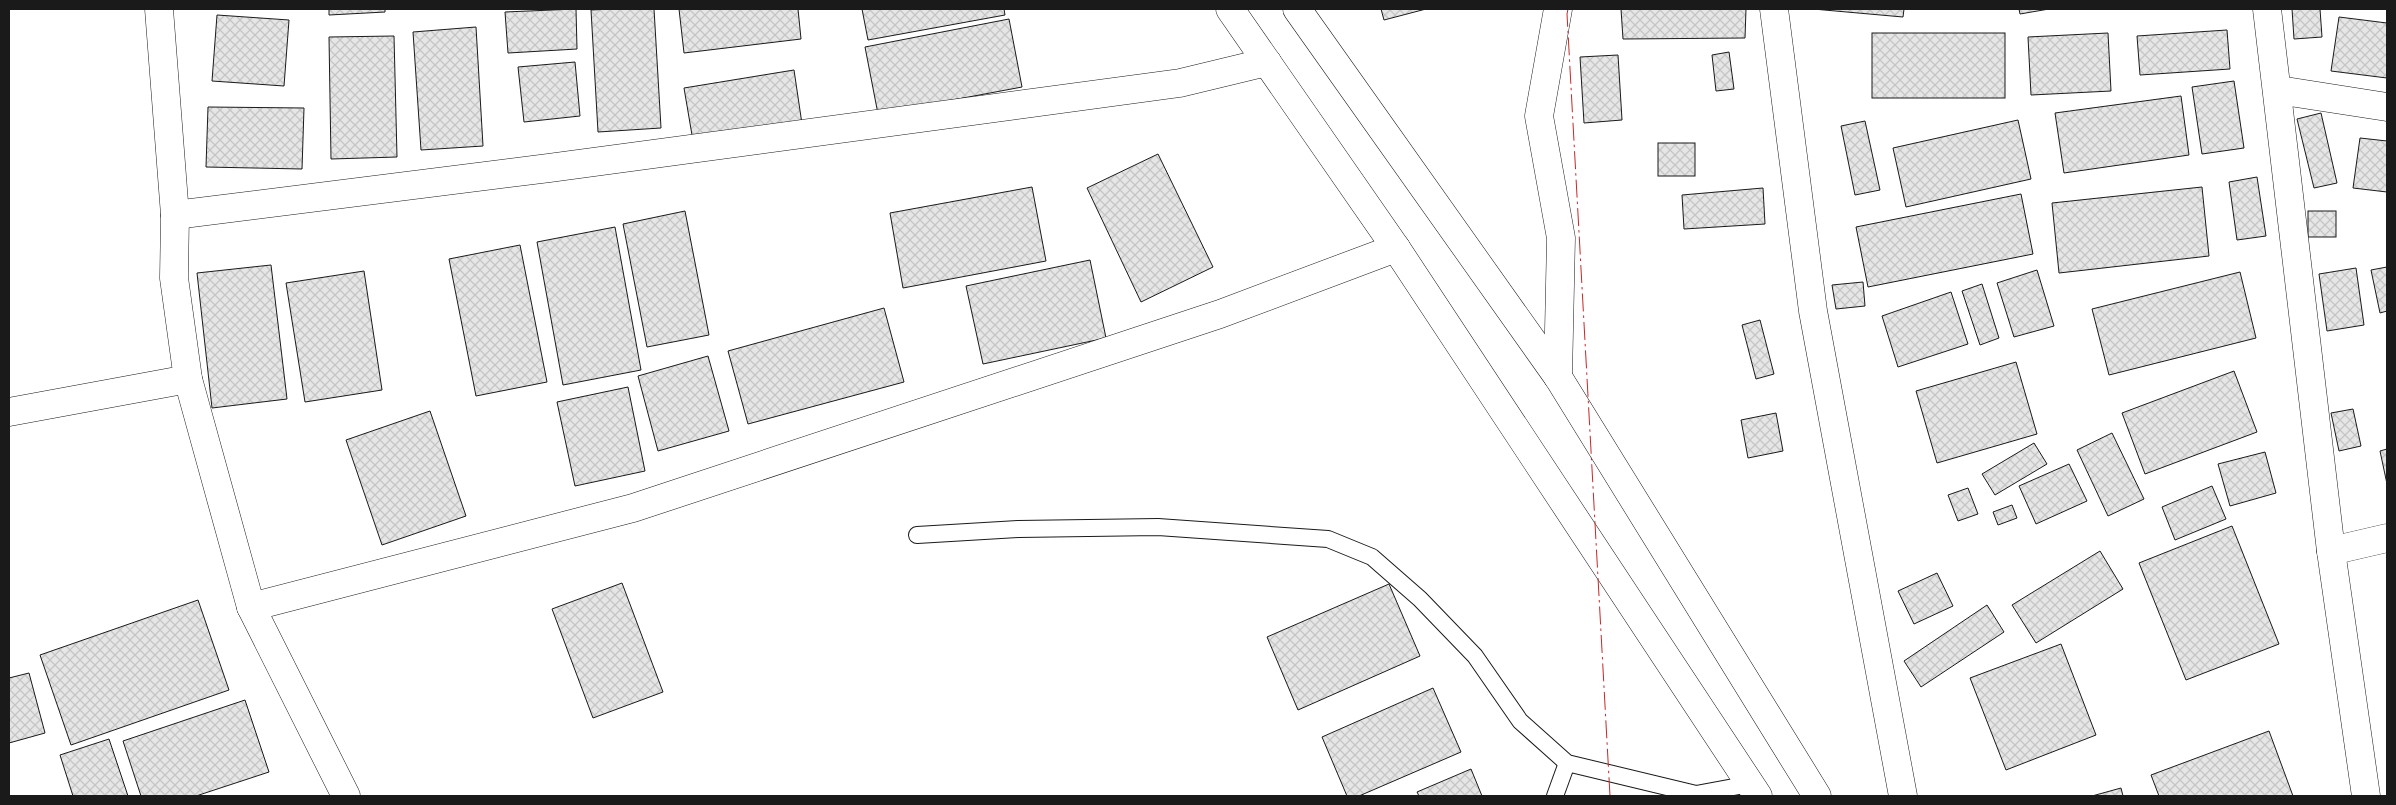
<svg xmlns="http://www.w3.org/2000/svg" width="2396" height="805" font-family="'DM Sans',sans-serif">
<style>
.building{fill:url(#building-cross-hatch);stroke:#1a1a1a}
.lines{fill:none;stroke-linecap:round;stroke-linejoin:round}
.lane-casing{stroke:#1a1a1a;stroke-width:18}
.street-casing{stroke:#1a1a1a;stroke-width:29}
.secondary-casing{stroke:#1a1a1a;stroke-width:29}
.lane{stroke:#fff;stroke-width:16}
.street{stroke:#fff;stroke-width:28}
.secondary{stroke:#fff;stroke-width:28}
.power{stroke:#c62828;stroke-width:1;stroke-dasharray:18 4 2.5 4;stroke-linecap:butt}
</style>
<defs>
<pattern id="building-cross-hatch" width="8" height="8" patternUnits="userSpaceOnUse" patternTransform="scale(1.25)"><rect width="8" height="8" fill="#e6e6e6"/><path d="M0 0l8 8M0 8l8-8" fill="none" stroke="#c5c5c5"/></pattern>
</defs>
<rect width="100%" height="100%" fill="#fff"/>
<g class="building">
<path d="M 329,9 L 385,9 L 385,12 L 329,15 Z"/>
<path d="M 576,9 L 577,49 L 508,53 L 505,12 Z"/>
<path d="M 613,9 L 654,9 L 661,128 L 598,132 L 591,10 Z"/>
<path d="M 679,9 L 798,9 L 801,39 L 684,53 Z"/>
<path d="M 862,9 L 1004,9 L 1005,15 L 868,40 Z"/>
<path d="M 1381,9 L 1426,9 L 1384,20 Z"/>
<path d="M 1621,9 L 1746,9 L 1745,38 L 1623,39 Z"/>
<path d="M 1813,9 L 1904,9 L 1903,17 Z"/>
<path d="M 2019,9 L 2049,9 L 2020,14 Z"/>
<path d="M 2292,9 L 2320,9 L 2322,37 L 2294,39 Z"/>
<path d="M 217,15 L 289,20 L 284,86 L 212,81 Z"/>
<path d="M 2339,17 L 2387,23 L 2387,78 L 2331,71 Z"/>
<path d="M 1009,19 L 1022,87 L 878,114 L 865,47 Z"/>
<path d="M 476,27 L 483,146 L 421,150 L 413,32 Z"/>
<path d="M 2227,30 L 2230,69 L 2140,75 L 2137,36 Z"/>
<rect x="1872" y="33" width="133" height="65"/>
<path d="M 2108,33 L 2111,91 L 2031,95 L 2028,37 Z"/>
<path d="M 394,36 L 397,157 L 331,159 L 329,37 Z"/>
<path d="M 1729,52 L 1734,89 L 1716,91 L 1712,55 Z"/>
<path d="M 1618,55 L 1622,120 L 1584,123 L 1580,57 Z"/>
<path d="M 575,62 L 580,116 L 524,122 L 518,67 Z"/>
<path d="M 794,70 L 802,124 L 693,141 L 684,88 Z"/>
<path d="M 2234,81 L 2244,148 L 2202,154 L 2192,87 Z"/>
<path d="M 2181,96 L 2189,155 L 2064,173 L 2055,113 Z"/>
<path d="M 208,107 L 304,108 L 302,169 L 206,167 Z"/>
<path d="M 2321,113 L 2337,183 L 2314,188 L 2297,119 Z"/>
<path d="M 2018,120 L 2031,179 L 1906,207 L 1893,148 Z"/>
<path d="M 1865,121 L 1880,190 L 1855,195 L 1841,126 Z"/>
<path d="M 2360,138 L 2387,141 L 2387,192 L 2353,188 Z"/>
<rect x="1658" y="143" width="37" height="33"/>
<path d="M 1158,154 L 1213,267 L 1141,302 L 1087,188 Z"/>
<path d="M 2257,177 L 2266,236 L 2237,240 L 2229,182 Z"/>
<path d="M 1032,187 L 1046,261 L 903,288 L 890,213 Z"/>
<path d="M 2202,187 L 2209,256 L 2059,273 L 2052,203 Z"/>
<path d="M 1763,188 L 1765,224 L 1684,229 L 1682,195 Z"/>
<path d="M 2021,194 L 2033,254 L 1868,287 L 1856,227 Z"/>
<path d="M 685,211 L 709,335 L 647,347 L 623,224 Z"/>
<rect x="2308" y="211" width="28" height="26"/>
<path d="M 615,227 L 641,370 L 563,385 L 537,242 Z"/>
<path d="M 520,245 L 547,382 L 476,396 L 449,259 Z"/>
<path d="M 1090,260 L 1106,338 L 983,364 L 966,286 Z"/>
<path d="M 271,265 L 287,399 L 212,408 L 197,273 Z"/>
<path d="M 2387,267 L 2387,311 L 2380,313 L 2371,270 Z"/>
<path d="M 2356,268 L 2364,325 L 2327,331 L 2319,274 Z"/>
<path d="M 2037,270 L 2054,326 L 2014,337 L 1997,283 Z"/>
<path d="M 364,271 L 382,390 L 305,402 L 286,283 Z"/>
<path d="M 2240,272 L 2256,338 L 2109,375 L 2092,309 Z"/>
<path d="M 1863,282 L 1865,306 L 1836,309 L 1832,285 Z"/>
<path d="M 1982,284 L 1999,338 L 1980,345 L 1962,291 Z"/>
<path d="M 1951,292 L 1968,344 L 1898,367 L 1882,316 Z"/>
<path d="M 884,308 L 904,382 L 748,424 L 728,351 Z"/>
<path d="M 1760,320 L 1774,374 L 1756,379 L 1742,325 Z"/>
<path d="M 708,356 L 729,431 L 658,451 L 638,376 Z"/>
<path d="M 2016,362 L 2037,434 L 1937,463 L 1916,391 Z"/>
<path d="M 2234,371 L 2257,432 L 2145,474 L 2122,413 Z"/>
<path d="M 628,387 L 645,471 L 575,486 L 557,402 Z"/>
<path d="M 2353,409 L 2361,446 L 2339,451 L 2331,413 Z"/>
<path d="M 430,411 L 466,516 L 382,545 L 346,440 Z"/>
<path d="M 1776,413 L 1783,451 L 1748,458 L 1741,420 Z"/>
<path d="M 2112,433 L 2144,499 L 2108,516 L 2077,450 Z"/>
<path d="M 2034,443 L 2047,464 L 1995,495 L 1982,474 Z"/>
<path d="M 2387,449 L 2387,484 L 2380,451 Z"/>
<path d="M 2265,452 L 2276,493 L 2230,506 L 2218,464 Z"/>
<path d="M 2069,464 L 2087,501 L 2036,524 L 2019,486 Z"/>
<path d="M 2212,486 L 2226,519 L 2175,540 L 2162,507 Z"/>
<path d="M 1968,488 L 1978,514 L 1958,521 L 1948,495 Z"/>
<path d="M 2012,505 L 2017,518 L 1998,525 L 1993,512 Z"/>
<path d="M 2232,526 L 2279,644 L 2186,680 L 2139,563 Z"/>
<path d="M 2100,551 L 2123,589 L 2036,643 L 2012,605 Z"/>
<path d="M 1937,573 L 1953,606 L 1914,624 L 1898,591 Z"/>
<path d="M 622,583 L 663,692 L 593,718 L 552,609 Z"/>
<path d="M 1389,584 L 1420,656 L 1298,710 L 1267,637 Z"/>
<path d="M 198,600 L 229,690 L 71,745 L 40,655 Z"/>
<path d="M 1987,605 L 2004,632 L 1921,687 L 1904,661 Z"/>
<path d="M 2061,644 L 2096,735 L 2006,770 L 1970,678 Z"/>
<path d="M 29,673 L 45,733 L 9,743 L 9,678 Z"/>
<path d="M 1433,688 L 1461,752 L 1359,796 L 1347,796 L 1322,737 Z"/>
<path d="M 245,700 L 269,772 L 196,796 L 141,796 L 123,741 Z"/>
<path d="M 2269,731 L 2293,796 L 2159,796 L 2151,775 Z"/>
<path d="M 109,739 L 128,796 L 73,796 L 60,755 Z"/>
<path d="M 1471,769 L 1482,796 L 1419,796 L 1417,792 Z"/>
<path d="M 2121,788 L 2123,796 L 2092,796 Z"/>
</g>
<g class="lines">
<defs>
<g id="lane">
<path d="M 917,535 L 1018,529 L 1158,527 L 1328,539 L 1372,557 L 1420,599 L 1475,656 L 1520,721 L 1567,763 L 1696,794 L 1750,784"/>
<path d="M 1555,796 L 1567,763"/>
</g>
<g id="street">
<path d="M 159,9 L 175,215 L 174,278 L 188,379 L 251,607 L 346,796"/>
<path d="M 1558,9 L 1539,116 L 1561,238 L 1558,377"/>
<path d="M 1774,9 L 1813,311 L 1903,796"/>
<path d="M 2267,9 L 2331,551 L 2366,796"/>
<path d="M 2278,90 L 2387,107"/>
<path d="M 175,215 L 549,168 L 1180,83 L 1267,62"/>
<path d="M 9,412 L 188,379"/>
<path d="M 2331,551 L 2387,538"/>
<path d="M 251,607 L 633,508 L 1220,314 L 1396,248"/>
</g>
<g id="secondary">
<path d="M 1230,9 L 1396,248 L 1758,796"/>
<path d="M 1297,9 L 1558,377 L 1817,796"/>
</g>
</defs>
<use href="#lane" class="lane-casing"/>
<use href="#street" class="street-casing"/>
<use href="#secondary" class="secondary-casing"/>
<use href="#lane" class="lane"/>
<use href="#street" class="street"/>
<use href="#secondary" class="secondary"/>
<path class="power" d="M 1568,9 L 1567,14 L 1610,796"/>
</g>
<rect width="2396" height="805" fill="none" stroke="#1a1a1a" stroke-width="20"/>
</svg>
